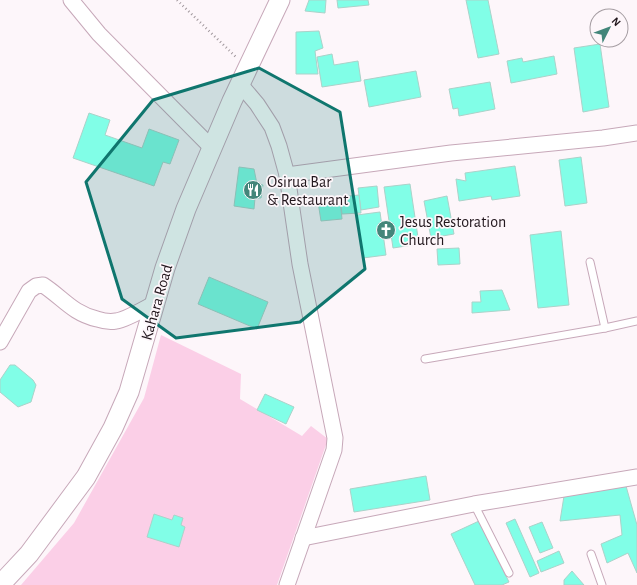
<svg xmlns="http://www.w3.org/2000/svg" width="637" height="585" font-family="'Alegreya Sans',sans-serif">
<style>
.green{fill:#fbcfe7}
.building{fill:#81fee7;stroke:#abd2c9}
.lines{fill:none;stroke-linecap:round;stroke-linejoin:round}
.service-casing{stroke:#c7a8b9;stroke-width:9}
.minor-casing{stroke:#c7a8b9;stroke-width:17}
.tertiary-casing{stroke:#c7a8b9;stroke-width:21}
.path{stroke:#a0979c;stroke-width:2.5;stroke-dasharray:1 3;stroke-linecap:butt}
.service{stroke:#fff;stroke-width:7}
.minor{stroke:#fff;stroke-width:15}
.tertiary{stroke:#fff;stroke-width:19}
.marked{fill:#0f766e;fill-opacity:0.2;stroke:#0f766e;stroke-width:3;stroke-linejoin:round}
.labels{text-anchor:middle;stroke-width:3.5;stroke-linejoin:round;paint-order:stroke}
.poi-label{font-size:16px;fill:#22171d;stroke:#fdf6fa;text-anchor:start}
.street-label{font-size:16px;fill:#22171d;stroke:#fdf6fa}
</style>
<rect width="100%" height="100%" fill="#fdf6fa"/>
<path class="green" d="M 161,335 L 241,374 L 240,399 L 302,436 L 311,426 L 328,439 L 277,585 L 21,585 L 74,523 L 144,398 Z"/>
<g class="building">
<path d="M 309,0 L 326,0 L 325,13 L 305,11 Z"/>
<path d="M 337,0 L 368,0 L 369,5 L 338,8 Z"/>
<path d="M 466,0 L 488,0 L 499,54 L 478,58 Z"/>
<path d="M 319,31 L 323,48 L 315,51 L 318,74 L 296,74 L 296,32 Z"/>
<path d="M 600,44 L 609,107 L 583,112 L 574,48 Z"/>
<path d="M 332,54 L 334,65 L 358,61 L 361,81 L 322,87 L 317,57 Z"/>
<path d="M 554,56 L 557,74 L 511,83 L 507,61 L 522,58 L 523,62 Z"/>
<path d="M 416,71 L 421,97 L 369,107 L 364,80 Z"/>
<path d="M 490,82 L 495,109 L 459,116 L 458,108 L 453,109 L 449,89 Z"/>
<path d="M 89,113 L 110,120 L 105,135 L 142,148 L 149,129 L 179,140 L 170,164 L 163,162 L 154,186 L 73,158 Z"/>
<path d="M 581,157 L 587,203 L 565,206 L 559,160 Z"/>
<path d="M 515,166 L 520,196 L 492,200 L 491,196 L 459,201 L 456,179 L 466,181 L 465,173 Z"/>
<path d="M 239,167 L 254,169 L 257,184 L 263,185 L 261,198 L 255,198 L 254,209 L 234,206 Z"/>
<path d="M 410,184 L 419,244 L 393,248 L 384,187 Z"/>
<path d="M 377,186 L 379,207 L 361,210 L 358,188 Z"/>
<path d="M 359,195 L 361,213 L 342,214 L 340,197 Z"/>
<path d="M 447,196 L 454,234 L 431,238 L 424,201 Z"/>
<path d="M 340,200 L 342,219 L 321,221 L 318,202 Z"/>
<path d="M 380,212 L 386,255 L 363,258 L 357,215 Z"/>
<path d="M 561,231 L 569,305 L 538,308 L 530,235 Z"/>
<path d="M 459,248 L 460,264 L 438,265 L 437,249 Z"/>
<path d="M 209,277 L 268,302 L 257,329 L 198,304 Z"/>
<path d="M 502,290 L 510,310 L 472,313 L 472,302 L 481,302 L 480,291 Z"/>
<path d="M 10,365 L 15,365 L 33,380 L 36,385 L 31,402 L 18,407 L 0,392 L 0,380 Z"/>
<path d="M 265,394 L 294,407 L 286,424 L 257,410 Z"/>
<path d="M 426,476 L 430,500 L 354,512 L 350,489 Z"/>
<path d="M 626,486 L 637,525 L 637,573 L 628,553 L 607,563 L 601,544 L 622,535 L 620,515 L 560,521 L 564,496 Z"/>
<path d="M 154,514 L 172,520 L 174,515 L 183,518 L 181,525 L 185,527 L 179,547 L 147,537 Z"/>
<path d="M 515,519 L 539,573 L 530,577 L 506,523 Z"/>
<path d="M 479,521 L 509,582 L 502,585 L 475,585 L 451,534 Z"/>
<path d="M 542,522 L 553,548 L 540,553 L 529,527 Z"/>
<path d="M 559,551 L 564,563 L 541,572 L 537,561 Z"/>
<path d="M 572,571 L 584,585 L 564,585 L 564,580 Z"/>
</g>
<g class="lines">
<defs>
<g id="service">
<path d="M 590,262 L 605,328"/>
<path d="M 425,359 L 605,328 L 637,321"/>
<path d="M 474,504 L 509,573"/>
<path d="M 591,554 L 602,585"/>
</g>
<g id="minor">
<path d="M 71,0 L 99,34 L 212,148"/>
<path d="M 240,84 L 257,104 L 272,127 L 279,146 L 287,175 L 300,264 L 335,438 L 334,450 L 287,585"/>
<path d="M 287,175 L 451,153 L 603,138 L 637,133"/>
<path d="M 0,342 L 29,291 L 36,286 L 43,285 C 63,298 72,313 97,319 C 103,321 110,322 116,321 C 125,320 146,308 155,303"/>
<path d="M 303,538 L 474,504 L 637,477"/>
</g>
<path id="tertiary" d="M 0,585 L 29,554 L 86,477 L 113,428 L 129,392 L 165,268 L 186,209 L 232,101 L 280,0"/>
</defs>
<use href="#service" class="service-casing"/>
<use href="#minor" class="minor-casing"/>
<use href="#tertiary" class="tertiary-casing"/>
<path class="path" d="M 177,0 L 236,57"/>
<use href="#service" class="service"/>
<use href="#minor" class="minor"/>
<use href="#tertiary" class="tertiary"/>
</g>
<path class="marked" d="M 259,68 L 340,112 L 365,269 L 300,322 L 176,338 L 122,299 L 86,182 L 153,100 Z"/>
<defs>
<symbol id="restaurant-disc" viewBox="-11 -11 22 22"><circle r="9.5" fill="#43867a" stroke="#fdf6fa"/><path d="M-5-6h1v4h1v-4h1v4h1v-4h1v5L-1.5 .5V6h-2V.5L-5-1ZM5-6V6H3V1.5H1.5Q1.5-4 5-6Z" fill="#fff"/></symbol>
<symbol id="church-disc" viewBox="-11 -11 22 22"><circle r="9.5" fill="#43867a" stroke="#fdf6fa"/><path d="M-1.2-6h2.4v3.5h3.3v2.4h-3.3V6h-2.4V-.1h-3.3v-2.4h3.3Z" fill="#fff"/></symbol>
</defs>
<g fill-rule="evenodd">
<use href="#restaurant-disc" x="242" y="179" width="22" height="22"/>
<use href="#church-disc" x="375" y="219" width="22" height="22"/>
</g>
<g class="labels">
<g class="poi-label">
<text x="267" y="187">Osirua Bar<tspan x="267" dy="18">&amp; Restaurant</tspan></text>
<text x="400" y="227">Jesus Restoration<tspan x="400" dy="18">Church</tspan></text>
</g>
<g class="street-label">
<text transform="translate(156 302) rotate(-74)" y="6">Kahara Road</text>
</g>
</g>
<g transform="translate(609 28) rotate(48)"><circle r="19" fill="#fdf6fa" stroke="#a59da2"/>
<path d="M0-3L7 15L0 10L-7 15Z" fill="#43867a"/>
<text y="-6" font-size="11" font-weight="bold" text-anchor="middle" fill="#22171d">N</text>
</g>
</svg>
